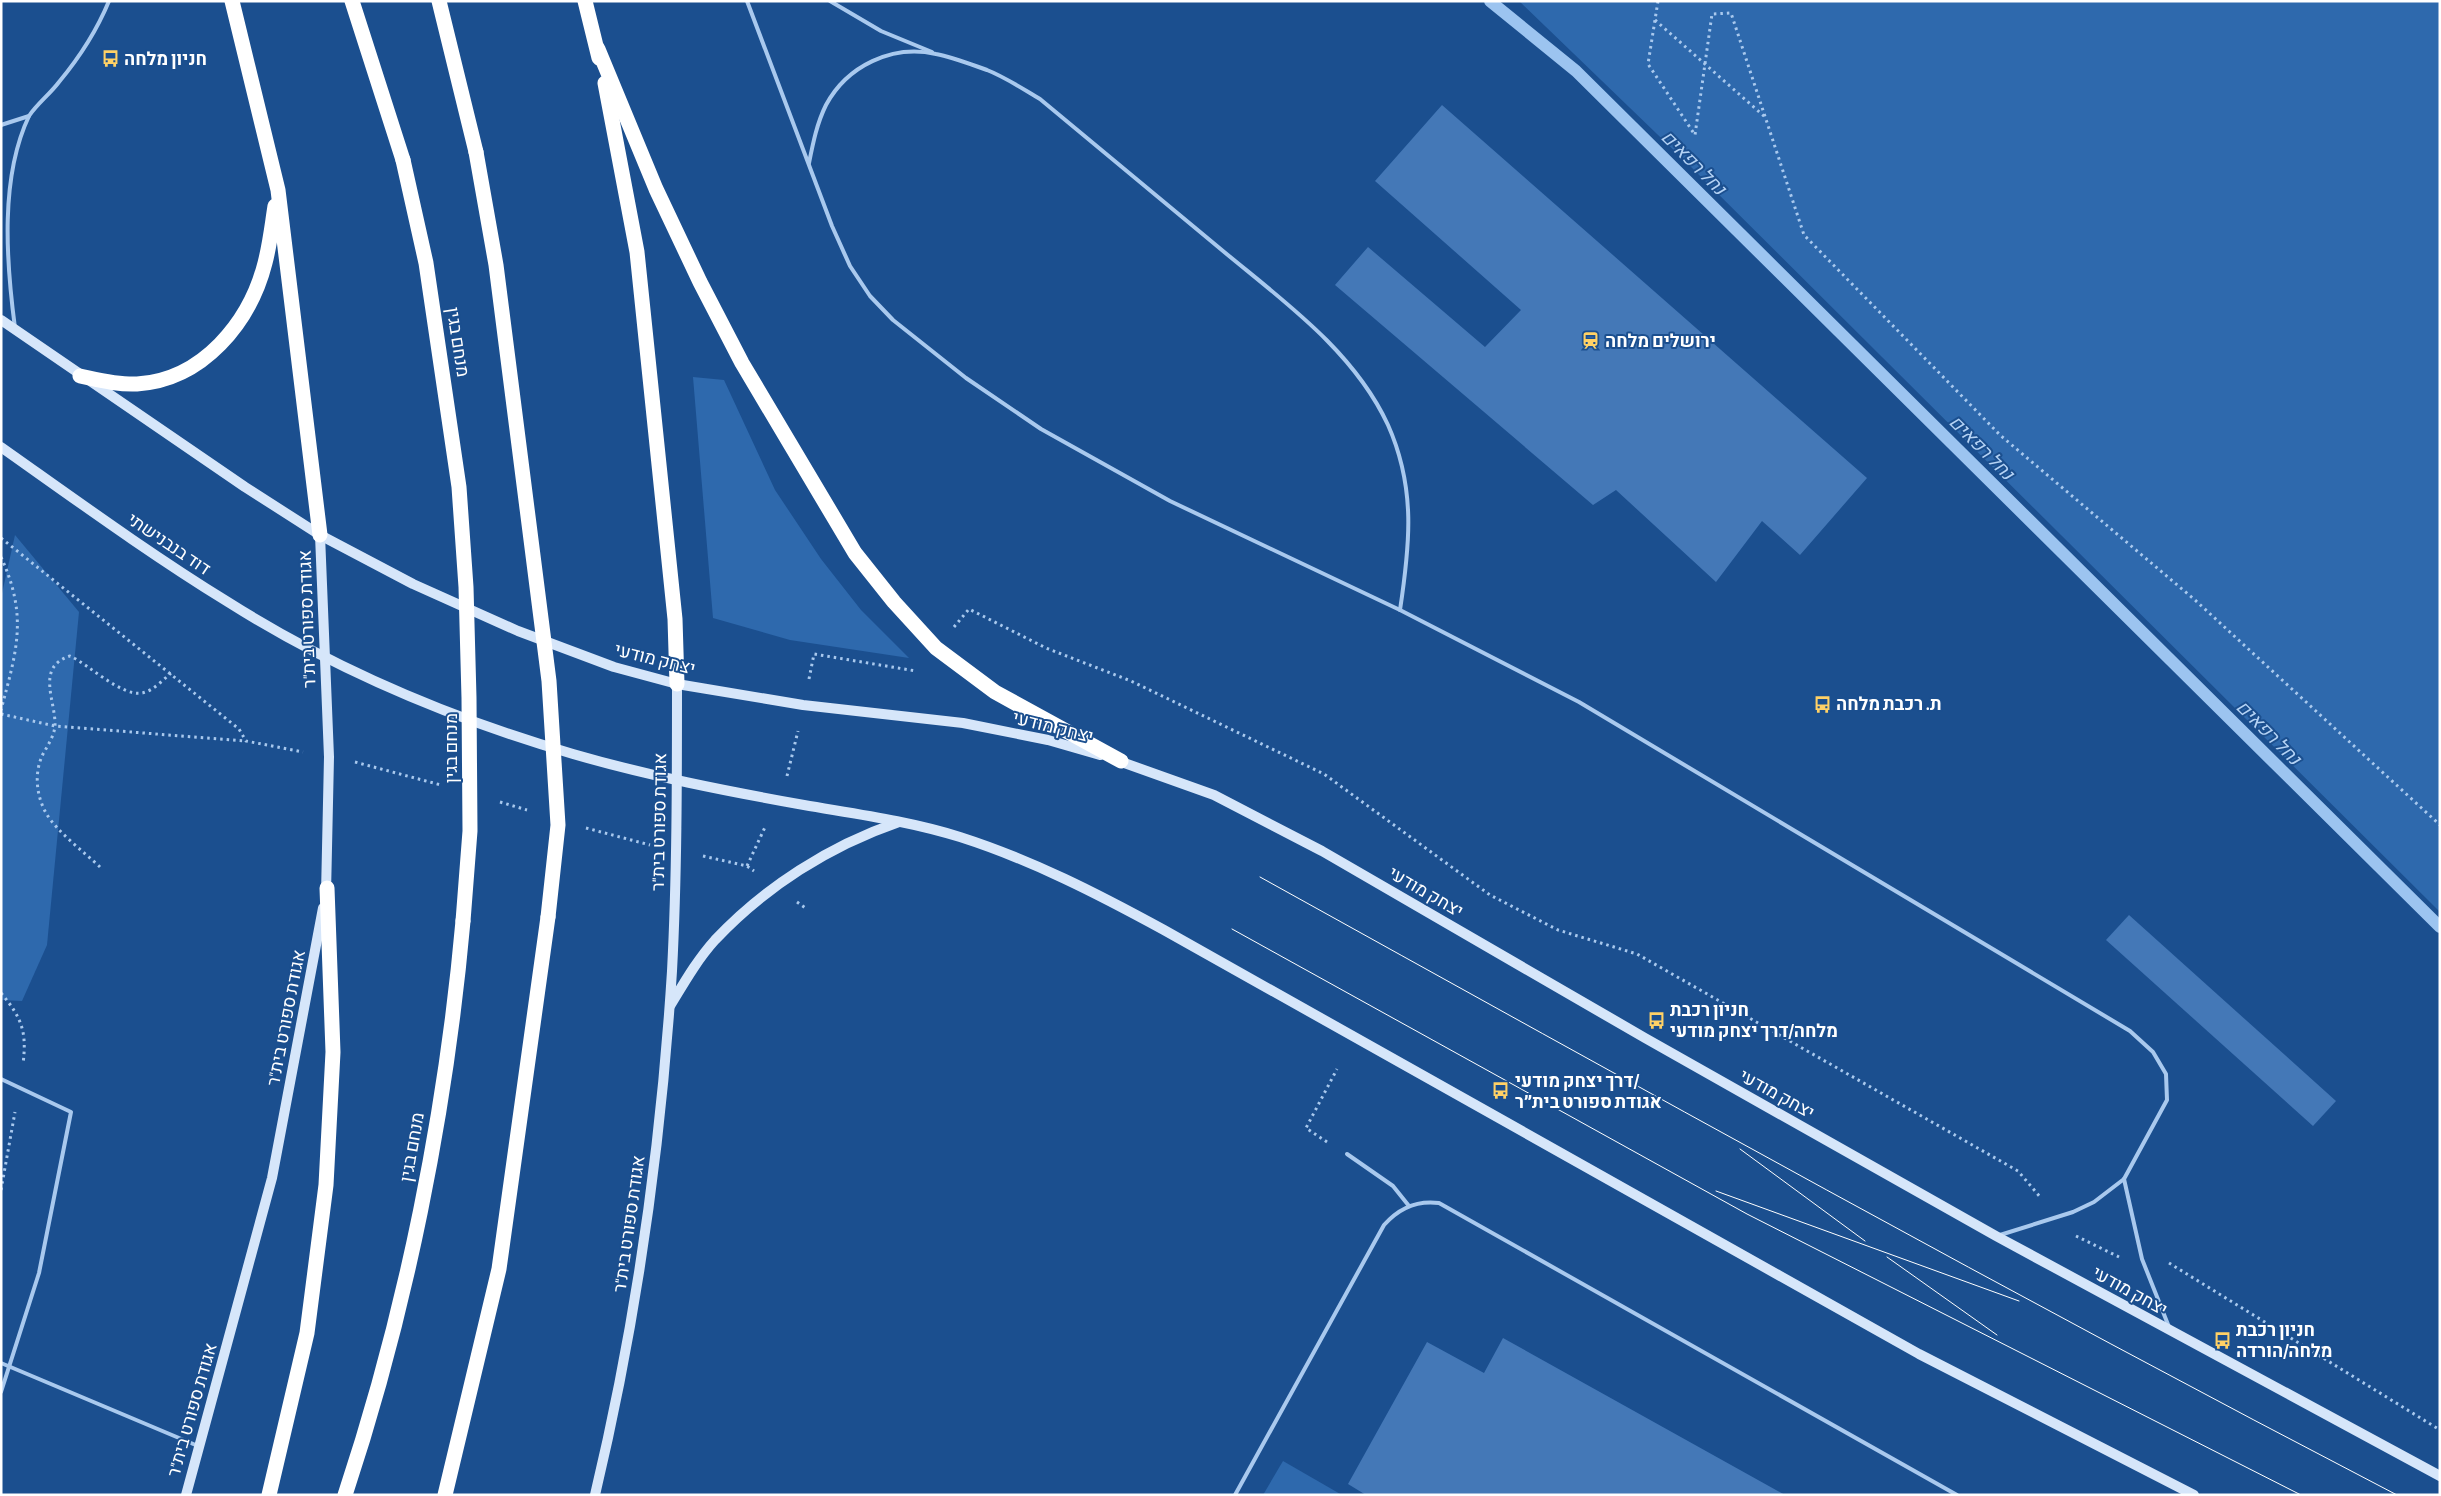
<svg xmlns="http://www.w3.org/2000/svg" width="2441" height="1496" font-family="'Alegreya Sans',Heebo,sans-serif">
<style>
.green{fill:#2e69ad}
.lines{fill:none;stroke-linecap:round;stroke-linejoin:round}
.stream{stroke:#9cc4f0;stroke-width:12}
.building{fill:#4478b7}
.path{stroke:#a9c9ee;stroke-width:3;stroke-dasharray:2.5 4;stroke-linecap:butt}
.service{stroke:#a9c9ee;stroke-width:4}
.secondary{stroke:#d6e6fa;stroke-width:10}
.motorway{stroke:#fff;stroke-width:15}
.tram{stroke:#fff;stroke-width:1}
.motorway-bridge{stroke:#fff;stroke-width:15}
.labels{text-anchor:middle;stroke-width:4;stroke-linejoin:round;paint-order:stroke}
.poi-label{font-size:18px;font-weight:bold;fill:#fff;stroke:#1b4f8f;text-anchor:start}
.street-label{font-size:18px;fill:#fff;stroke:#1b4f8f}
.water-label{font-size:19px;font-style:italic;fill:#b5d3f5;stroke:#1b4f8f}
</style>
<rect width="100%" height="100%" fill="#1b4f8f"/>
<g class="green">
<path d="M 1519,1 L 2440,1 L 2440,912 L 1685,161 Z"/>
<path d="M 693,377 L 724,380 L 775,490 L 821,559 L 861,610 L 909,658 L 790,640 L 713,618 Z"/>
<path d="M 15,535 L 79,612 L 47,945 L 22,1001 L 1,1000 L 1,598 Z"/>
<path d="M 1283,1461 L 1342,1495 L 1263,1495 Z"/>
</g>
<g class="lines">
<path class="stream" d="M 1490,1 L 1576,71 L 2440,927"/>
</g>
<g class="building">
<path d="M 1442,105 L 1867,478 L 1800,555 L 1762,521 L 1716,582 L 1616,490 L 1593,505 L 1335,285 L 1368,247 L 1485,347 L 1521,310 L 1375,181 Z"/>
<path d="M 2129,915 L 2336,1101 L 2313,1126 L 2106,940 Z"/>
<path d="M 1503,1338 L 1785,1495 L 1366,1495 L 1348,1484 L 1427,1342 L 1484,1373 Z"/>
</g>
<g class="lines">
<g class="path">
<path d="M 1658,1 L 1648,64 L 1695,135 L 1712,14 L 1731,13 L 1804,235 L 2000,435 L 2195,600 L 2440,825"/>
<path d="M 1655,20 L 1765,117"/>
<path d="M 1,538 L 239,729 L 246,741 L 303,752"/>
<path d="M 1,557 C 28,616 17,650 1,710"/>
<path d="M 954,627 L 969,609 L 1046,648 L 1131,681 L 1324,774 L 1490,895 L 1558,930 L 1637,954 L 2018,1171 L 2041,1198"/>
<path d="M 809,679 L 814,654 L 916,671"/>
<path d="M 1,714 L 55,726 L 245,741"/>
<path d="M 355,762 L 441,785"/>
<path d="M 787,776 L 798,731"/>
<path d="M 500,802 L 527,810"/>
<path d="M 586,828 L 650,845"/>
<path d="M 703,856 L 747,866 L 754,871"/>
<path d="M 747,866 L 766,825"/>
<path d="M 100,867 C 84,852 57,832 46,813 C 36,795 34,772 43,754 C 48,745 54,736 55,726 C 56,701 35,667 70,656 C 88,664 122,697 142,693 C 153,691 163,680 171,673"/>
<path d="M 797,902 L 807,909"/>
<path d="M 1,993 C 22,1018 27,1032 23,1064"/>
<path d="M 1327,1142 L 1306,1128 L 1337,1069"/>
<path d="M 1,1190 L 15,1112"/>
<path d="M 2076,1236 L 2119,1257"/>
<path d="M 2169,1263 L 2440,1430"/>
</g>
<g class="service">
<path d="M 747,1 L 832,226 L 850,266 L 870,296 L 893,320 L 966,378 L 1041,429 L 1170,501 L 1400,610 L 1579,702 L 2130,1031 L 2153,1052 L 2166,1074 L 2167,1100 L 2124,1179 L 2094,1202 L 2073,1212 L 2000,1235"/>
<path d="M 830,1 L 881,31 L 932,52"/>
<path d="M 1,125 L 29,116"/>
<path d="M 809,163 C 813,143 817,123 826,105 C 847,66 892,44 936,54 C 952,57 970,64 987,70 C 1005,77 1023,89 1040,99 C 1099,148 1158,197 1217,246 C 1279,298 1353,349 1388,425 C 1416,488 1410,544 1400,610"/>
<path d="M 15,328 C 6,260 0,177 29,116 C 37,104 50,94 59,82 C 79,58 97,30 109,1"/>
<path d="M 1,1079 L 71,1112 L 39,1273 L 1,1392"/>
<path d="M 1347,1154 L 1393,1186 L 1409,1206"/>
<path d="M 2124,1179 L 2142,1259 L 2169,1327"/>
<path d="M 1,1363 L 198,1446"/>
<path d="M 1235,1495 L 1384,1225 C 1399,1208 1416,1200 1439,1203 L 1957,1495"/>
</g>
<g class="secondary">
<path d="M 1,320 L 245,487 L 320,535 L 413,584 L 518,631 L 614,667 L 677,684 L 803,705 L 963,723 L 1048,740 L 1100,755"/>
<path d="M 1,447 C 76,500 150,554 228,602 C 334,669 453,719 573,754 C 649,776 726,791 804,805 C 856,814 909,821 960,837 C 1032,860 1098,894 1164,930 L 1919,1354 L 2194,1495"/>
<path d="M 320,535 L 329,757 L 326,894"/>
<path d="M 1116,760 L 1214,795 L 1322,851 L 1645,1038 L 1996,1236 L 2440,1476"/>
<path d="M 670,1006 C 684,983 697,960 715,940 C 765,887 829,846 899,822"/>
<path d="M 186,1495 L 272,1178 L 323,908"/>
<path d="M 595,1495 C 636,1323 661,1147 672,971 C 677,876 677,780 677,684"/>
</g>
<g class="motorway">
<path d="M 232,1 L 278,190 L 320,535"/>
<path d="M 352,1 L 403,160"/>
<path d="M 439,1 L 476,152"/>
<path d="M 585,1 L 599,58"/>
<path d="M 598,49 L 656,189 L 700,282 L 742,363 L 855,553 L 894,602 L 936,648 L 995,692 L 1121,761"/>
<path d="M 605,83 L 637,252 L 675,619 L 677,684"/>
<path d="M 80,376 C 99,380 118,385 137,384 C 203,380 250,322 265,263 C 270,244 272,225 275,206"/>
<path d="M 269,1495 L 307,1333 L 326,1185 L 333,1052 L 327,888"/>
<path d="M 345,1495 C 406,1312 446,1112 463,921"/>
<path d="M 445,1495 L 499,1269 L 548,917"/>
</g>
<g class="tram">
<path d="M 1260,877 C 1637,1086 2014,1296 2397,1495"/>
<path d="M 1232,929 L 1747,1214 L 2301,1495"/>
<path d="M 1740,1149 L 1865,1241"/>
<path d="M 1716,1191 L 2019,1301"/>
<path d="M 1887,1257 L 1997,1335"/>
</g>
<g class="motorway-bridge">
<path d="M 476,152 L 496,265 L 549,681 L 558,825 L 548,917"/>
<path d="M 403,160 L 426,263 L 459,487 L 466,587 L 469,698 L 470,831 L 463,921"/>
</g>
</g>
<defs>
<symbol id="bus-bare" viewBox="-9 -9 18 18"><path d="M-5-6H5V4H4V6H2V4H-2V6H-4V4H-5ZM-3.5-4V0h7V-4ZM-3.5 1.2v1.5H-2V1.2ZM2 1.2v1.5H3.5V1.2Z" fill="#ffd166" stroke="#1b4f8f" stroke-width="2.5" paint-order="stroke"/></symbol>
<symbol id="station-bare" viewBox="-9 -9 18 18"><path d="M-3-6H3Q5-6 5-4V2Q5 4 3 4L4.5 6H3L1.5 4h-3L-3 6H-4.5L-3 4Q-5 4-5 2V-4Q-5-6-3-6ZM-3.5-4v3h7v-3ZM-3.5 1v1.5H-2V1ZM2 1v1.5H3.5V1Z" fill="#ffd166" stroke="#1b4f8f" stroke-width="2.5" paint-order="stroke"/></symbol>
</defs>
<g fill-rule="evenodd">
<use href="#bus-bare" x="98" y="46" width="25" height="25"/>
<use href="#station-bare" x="1578" y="328" width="25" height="25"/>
<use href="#bus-bare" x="1810" y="692" width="25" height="25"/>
<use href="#bus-bare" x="1644" y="1008" width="25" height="25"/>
<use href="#bus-bare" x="1488" y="1078" width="25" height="25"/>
<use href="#bus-bare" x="2210" y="1328" width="25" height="25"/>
</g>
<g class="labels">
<g class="poi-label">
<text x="124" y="65">חניון מלחה</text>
<text x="1605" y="347">ירושלים מלחה</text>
<text x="1836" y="710">ת. רכבת מלחה</text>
<text x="1670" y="1016">חניון רכבת<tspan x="1670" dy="21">מלחה/דרך יצחק מודעי</tspan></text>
<text x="1515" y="1087">דרך יצחק מודעי/<tspan x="1515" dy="21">אגודת ספורט בית״ר</tspan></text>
<text x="2236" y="1336">חניון רכבת<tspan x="2236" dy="21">מלחה/הורדה</tspan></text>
</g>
<g class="street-label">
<text transform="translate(458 342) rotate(81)" y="6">מנחם בגין</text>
<text transform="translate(169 544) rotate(34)" y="6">דוד בנבנישתי</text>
<text transform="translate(307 619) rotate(-92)" y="6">אגודת ספורט בית"ר</text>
<text transform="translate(655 659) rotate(14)" y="6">יצחק מודעי</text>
<text transform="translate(1053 727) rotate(14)" y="6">יצחק מודעי</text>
<text transform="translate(451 748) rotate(-90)" y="6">מנחם בגין</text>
<text transform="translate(659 822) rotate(-89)" y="6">אגודת ספורט בית"ר</text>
<text transform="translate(1426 892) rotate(30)" y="6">יצחק מודעי</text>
<text transform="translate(286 1018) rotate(-79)" y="6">אגודת ספורט בית"ר</text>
<text transform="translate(1777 1094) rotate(29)" y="6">יצחק מודעי</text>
<text transform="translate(412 1147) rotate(-80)" y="6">מנחם בגין</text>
<text transform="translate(629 1224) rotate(-82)" y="6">אגודת ספורט בית"ר</text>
<text transform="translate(2130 1291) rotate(29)" y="6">יצחק מודעי</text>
<text transform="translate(192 1410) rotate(-74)" y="6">אגודת ספורט בית"ר</text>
</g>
<g class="water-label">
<text transform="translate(1694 162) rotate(45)" y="7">נחל רפאים</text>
<text transform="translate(1982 447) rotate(45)" y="7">נחל רפאים</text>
<text transform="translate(2269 732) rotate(45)" y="7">נחל רפאים</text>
</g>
</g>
<rect width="2441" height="1496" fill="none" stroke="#ffffff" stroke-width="5"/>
</svg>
